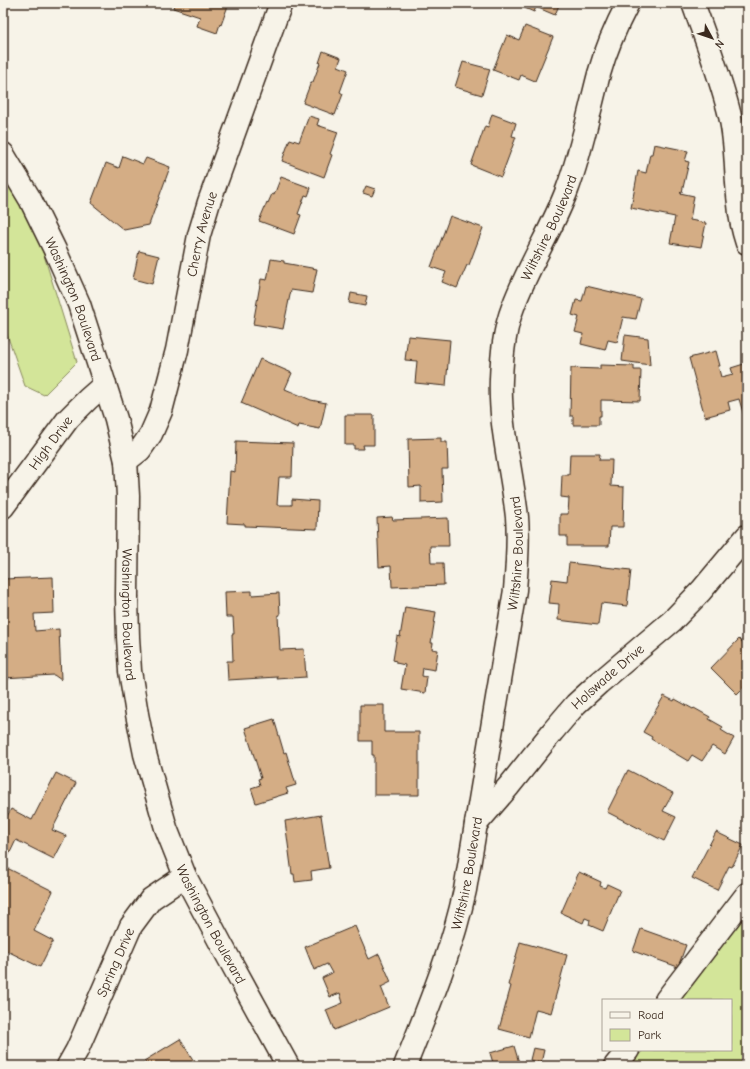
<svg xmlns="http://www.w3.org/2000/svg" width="750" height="1069" font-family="'Comic Neue',sans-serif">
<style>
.green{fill:#d3e599;stroke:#87885c}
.building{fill:#d4ad85;stroke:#3b2a1e}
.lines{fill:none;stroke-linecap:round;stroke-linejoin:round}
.street-casing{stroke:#3b2a1e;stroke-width:25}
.secondary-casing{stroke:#3b2a1e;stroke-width:25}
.street{stroke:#f7f3e8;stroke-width:22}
.secondary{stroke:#f7f3e8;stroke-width:22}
.labels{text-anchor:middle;stroke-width:4;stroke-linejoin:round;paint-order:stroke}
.street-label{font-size:14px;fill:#3b2a1e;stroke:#f7f3e8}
</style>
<rect width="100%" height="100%" fill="#f7f3e8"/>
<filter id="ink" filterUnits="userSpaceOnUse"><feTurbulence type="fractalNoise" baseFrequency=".025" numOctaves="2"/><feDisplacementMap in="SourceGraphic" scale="8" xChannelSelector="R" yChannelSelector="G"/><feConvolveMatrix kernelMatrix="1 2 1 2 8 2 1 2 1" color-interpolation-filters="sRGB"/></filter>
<g filter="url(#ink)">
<g class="green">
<path d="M 3,174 L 30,210 L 77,362 L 44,395 L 25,386 L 3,323 Z"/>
<path d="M 747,914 L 747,1066 L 630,1066 L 643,1050 L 731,1050 L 731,1000 L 681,1000 Z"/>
</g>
<g class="building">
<path d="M 3,3 L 12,3 L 4,10 L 3,8 Z"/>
<path d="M 175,3 L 229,3 L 221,25 L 220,24 L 217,33 L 197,26 L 200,17 L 173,8 Z"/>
<path d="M 522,3 L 563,3 L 561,6 L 559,5 L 555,15 L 536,7 L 534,12 L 520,6 Z"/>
<path d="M 525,26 L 553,37 L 535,81 L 521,75 L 519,80 L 493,70 L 507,35 L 519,40 Z"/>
<path d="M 323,51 L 341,58 L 338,66 L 348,70 L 340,92 L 343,94 L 335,115 L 303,103 L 311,82 L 313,82 L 320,63 L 319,63 Z"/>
<path d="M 463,62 L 490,69 L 482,95 L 455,87 Z"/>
<path d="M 492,114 L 516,123 L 512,136 L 516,137 L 501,177 L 471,165 L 485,126 L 488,127 Z"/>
<path d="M 309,116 L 319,119 L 317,125 L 338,132 L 330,154 L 332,155 L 324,177 L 282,161 L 290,139 L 299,142 Z"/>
<path d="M 654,144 L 688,151 L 685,161 L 689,162 L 682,192 L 681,192 L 680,193 L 694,196 L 690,220 L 706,223 L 701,247 L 689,245 L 689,246 L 670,243 L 675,217 L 631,208 L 638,171 L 646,173 L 650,154 L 652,154 Z"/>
<path d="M 123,156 L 143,164 L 146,158 L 170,167 L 149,225 L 124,230 L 91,203 L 106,163 L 119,168 Z"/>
<path d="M 281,177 L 311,188 L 308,196 L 305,195 L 298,214 L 301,215 L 294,234 L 259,221 L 267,202 L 268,203 L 272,194 L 274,195 Z"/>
<path d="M 366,186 L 375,189 L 372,196 L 363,193 Z"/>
<path d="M 450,216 L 483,228 L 469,265 L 467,265 L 457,288 L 442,282 L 446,272 L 431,267 Z"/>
<path d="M 139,251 L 159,256 L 152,284 L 133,279 Z"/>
<path d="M 271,259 L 284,261 L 284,263 L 317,269 L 312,293 L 291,290 L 283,329 L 253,324 L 261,279 L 267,280 Z"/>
<path d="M 586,286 L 641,299 L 636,319 L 623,317 L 617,342 L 608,340 L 605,350 L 581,344 L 583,334 L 575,332 L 579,317 L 572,315 L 576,300 L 582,301 Z"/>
<path d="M 351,293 L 367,296 L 365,306 L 349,303 Z"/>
<path d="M 625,335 L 648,338 L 650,365 L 622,361 Z"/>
<path d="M 408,336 L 450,340 L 446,386 L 415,383 L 417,361 L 405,360 Z"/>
<path d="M 716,351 L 720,366 L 718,366 L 721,377 L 733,374 L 731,368 L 747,363 L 747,426 L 739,399 L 728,402 L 730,410 L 705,417 L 689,358 Z"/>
<path d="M 260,359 L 292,373 L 285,389 L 311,400 L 326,403 L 320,429 L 299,425 L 298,428 L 241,403 Z"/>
<path d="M 600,365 L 634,366 L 634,370 L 641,370 L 640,401 L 601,400 L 601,416 L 599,416 L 599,425 L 573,425 L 573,416 L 570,416 L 571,368 L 600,369 Z"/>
<path d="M 345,415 L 374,415 L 374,445 L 363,445 L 364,449 L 354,449 L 354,445 L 345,445 Z"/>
<path d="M 441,438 L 441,442 L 447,442 L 448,469 L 442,469 L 443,502 L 421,503 L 421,486 L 409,487 L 408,439 Z"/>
<path d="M 236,441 L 293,443 L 292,477 L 279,477 L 277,505 L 292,505 L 292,499 L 318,501 L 317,529 L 245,526 L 245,524 L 227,523 L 230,471 L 235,472 Z"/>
<path d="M 570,454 L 600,454 L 599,460 L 612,460 L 611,486 L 624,487 L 623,527 L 610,527 L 609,546 L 567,546 L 567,536 L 560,536 L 560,514 L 568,514 L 569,498 L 561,497 L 562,475 L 569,475 Z"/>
<path d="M 392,517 L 393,520 L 448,518 L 449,546 L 430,546 L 431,563 L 443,563 L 444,585 L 392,587 L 391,566 L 379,567 L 377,518 Z"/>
<path d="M 569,563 L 631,570 L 627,606 L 601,603 L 598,625 L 558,620 L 559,604 L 549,603 L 552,579 L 567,581 Z"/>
<path d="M 53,577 L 54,613 L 34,614 L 35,631 L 59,629 L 61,680 L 54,675 L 3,678 L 3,579 Z"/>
<path d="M 252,591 L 252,595 L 279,593 L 280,615 L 278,616 L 280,650 L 304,649 L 306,677 L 277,679 L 278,677 L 228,680 L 227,661 L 233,661 L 232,634 L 234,634 L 233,617 L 226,617 L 225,592 Z"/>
<path d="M 405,607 L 436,612 L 431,643 L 433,643 L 432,649 L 438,650 L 435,670 L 423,668 L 422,676 L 427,677 L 425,693 L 401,689 L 405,665 L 396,663 L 396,661 L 393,660 L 397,636 L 400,637 Z"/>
<path d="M 739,639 L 743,643 L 747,640 L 747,684 L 737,694 L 711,668 Z"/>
<path d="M 664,696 L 674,701 L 675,699 L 693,709 L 694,708 L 710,717 L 709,719 L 723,727 L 721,730 L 734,738 L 725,754 L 712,746 L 702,761 L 692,755 L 688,761 L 651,739 L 652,737 L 643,732 Z"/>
<path d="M 360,705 L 384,705 L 384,732 L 419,732 L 419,795 L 374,795 L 374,755 L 372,755 L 372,741 L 360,741 Z"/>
<path d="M 274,719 L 284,753 L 286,752 L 296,785 L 286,788 L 288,793 L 256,803 L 251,788 L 260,785 L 258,779 L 261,778 L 245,728 Z"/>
<path d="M 628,770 L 673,793 L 663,811 L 676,817 L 664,841 L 607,812 Z"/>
<path d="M 56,773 L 76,783 L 52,830 L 66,836 L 54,859 L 16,840 L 5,863 L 3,863 L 3,824 L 11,809 L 32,820 Z"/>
<path d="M 321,815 L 329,868 L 311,871 L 312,880 L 295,882 L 294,874 L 292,874 L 285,821 Z"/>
<path d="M 716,832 L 743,845 L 732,867 L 729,866 L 717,890 L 692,878 Z"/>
<path d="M 3,866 L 53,891 L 34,931 L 53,941 L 40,967 L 3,949 Z"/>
<path d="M 579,872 L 601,882 L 600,886 L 605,888 L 607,884 L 620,890 L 603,931 L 589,925 L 590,920 L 585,918 L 583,923 L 561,913 Z"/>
<path d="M 355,926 L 369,959 L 379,954 L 391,982 L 381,987 L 389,1007 L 334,1030 L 326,1010 L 343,1003 L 340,993 L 330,997 L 322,978 L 332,973 L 327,964 L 314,970 L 305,947 Z"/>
<path d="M 641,929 L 686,945 L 678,967 L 633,951 Z"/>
<path d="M 520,942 L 567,955 L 551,1013 L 536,1009 L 529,1037 L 499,1029 L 511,986 L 508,985 Z"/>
<path d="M 180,1039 L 197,1066 L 147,1066 L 144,1061 Z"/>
<path d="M 514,1046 L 520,1066 L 494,1066 L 490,1053 Z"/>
<path d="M 533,1048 L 544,1050 L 541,1063 L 530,1060 Z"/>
</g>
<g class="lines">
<defs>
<g id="street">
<path d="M 693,3 C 706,40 721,78 730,116 C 737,145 735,175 739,204 C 740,218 743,231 747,243"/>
<path id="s1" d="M 126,461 L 140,450 L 151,434 L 161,411 L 177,350 L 199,235 L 209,202 L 281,3"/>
<path id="s2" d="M 3,507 L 68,419 L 88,399 L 105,384"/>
<path id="s3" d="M 476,824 L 509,786 L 553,731 L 576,704 L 599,683 L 672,621 L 701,591 L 747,536"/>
<path d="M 666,1000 L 747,894"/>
<path id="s4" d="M 68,1066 L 77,1050 L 131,926 L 151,899 L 185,876"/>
<path id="s5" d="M 405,1066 C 428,1008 452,951 465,890 L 515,590 C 517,566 519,541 517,517 C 512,471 499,425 501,379 C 502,355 504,330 513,307 C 528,266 552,230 567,190 C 581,153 589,112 599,74 C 606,49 616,26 628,3"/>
<path d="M 615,1066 L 628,1050"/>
</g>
<g id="secondary">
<path id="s6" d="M 3,154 L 30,199 L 55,250 L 79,304 L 116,419 L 126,461 L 128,496 L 127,597 L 128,637 L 130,671 L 137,714 L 145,754 L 166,828 L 185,876 L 221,944 L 288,1066"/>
</g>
</defs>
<use href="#street" class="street-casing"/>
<use href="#secondary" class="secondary-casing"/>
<use href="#street" class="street"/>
<use href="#secondary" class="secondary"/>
</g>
</g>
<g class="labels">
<g class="street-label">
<text dy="5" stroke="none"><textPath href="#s5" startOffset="863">Wiltshire Boulevard</textPath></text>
<text dy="5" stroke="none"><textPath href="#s1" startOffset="244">Cherry Avenue</textPath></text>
<text dy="5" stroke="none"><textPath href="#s6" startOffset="162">Washington Boulevard</textPath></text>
<text dy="5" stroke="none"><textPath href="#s2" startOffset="80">High Drive</textPath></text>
<text dy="5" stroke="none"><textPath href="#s5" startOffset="527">Wiltshire Boulevard</textPath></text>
<text dy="5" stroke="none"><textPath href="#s6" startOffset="486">Washington Boulevard</textPath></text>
<text dy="5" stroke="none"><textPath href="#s3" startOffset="198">Holswade Drive</textPath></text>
<text dy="5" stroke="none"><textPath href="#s5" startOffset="203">Wiltshire Boulevard</textPath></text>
<text dy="5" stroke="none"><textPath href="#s6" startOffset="810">Washington Boulevard</textPath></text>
<text dy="5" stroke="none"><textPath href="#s4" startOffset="114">Spring Drive</textPath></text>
</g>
</g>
<rect width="750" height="1069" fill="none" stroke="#f7f3e8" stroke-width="16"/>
<rect x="8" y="8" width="734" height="1053" fill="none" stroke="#3b2a1e" stroke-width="1.5" filter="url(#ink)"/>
<rect x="602" y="999" width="130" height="52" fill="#f7f3e8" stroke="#aca397"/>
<rect x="610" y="1012" width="20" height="6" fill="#f7f3e8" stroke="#aca397"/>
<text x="638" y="1019" font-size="12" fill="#3b2a1e">Road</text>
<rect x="610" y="1029" width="20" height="12" fill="#d3e599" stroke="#aca397"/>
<text x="638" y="1039" font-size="12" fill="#3b2a1e">Park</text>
<g transform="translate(712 38) rotate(130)" stroke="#f7f3e8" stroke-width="3" paint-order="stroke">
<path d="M0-3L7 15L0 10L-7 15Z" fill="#3b2a1e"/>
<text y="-6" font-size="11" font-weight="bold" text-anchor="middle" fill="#3b2a1e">N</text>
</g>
</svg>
